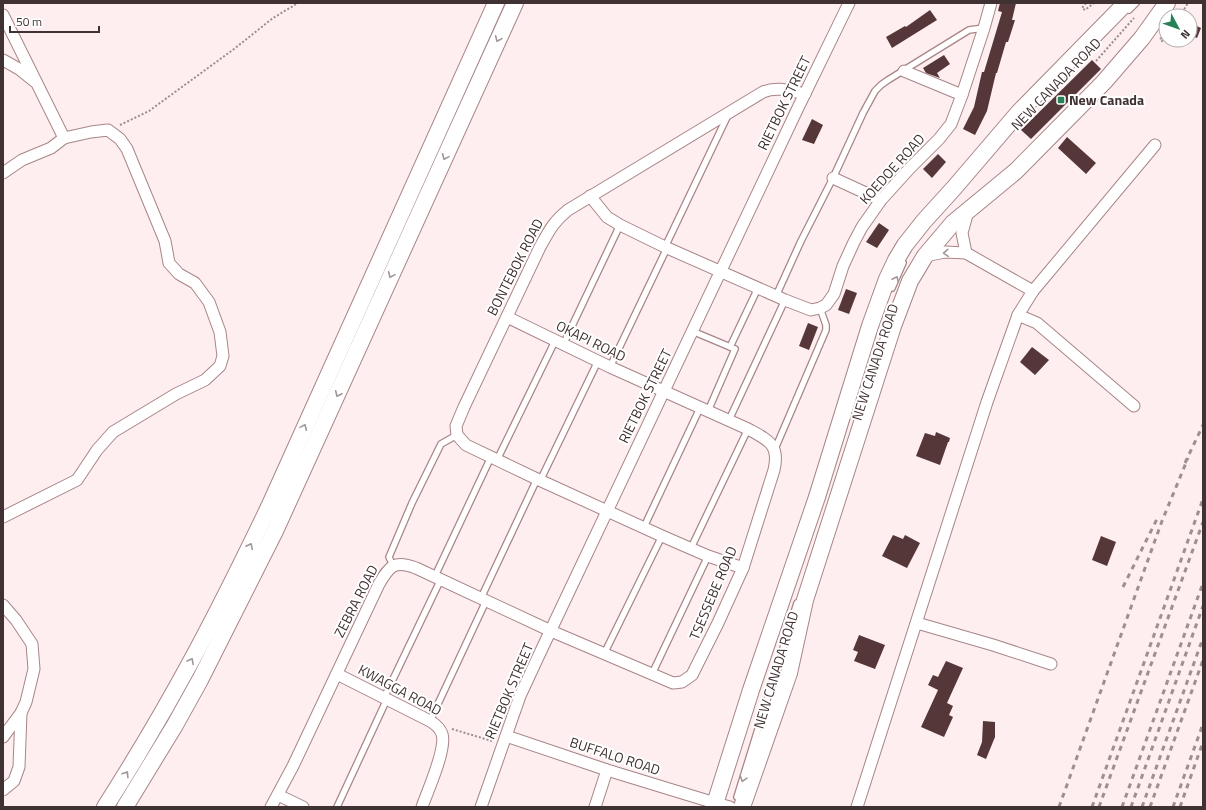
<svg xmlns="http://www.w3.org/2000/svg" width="1206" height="810" font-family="'Titillium Web',sans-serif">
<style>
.building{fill:#553739}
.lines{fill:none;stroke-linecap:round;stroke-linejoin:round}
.service-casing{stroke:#a88587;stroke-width:8}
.minor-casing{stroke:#a88587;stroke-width:13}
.secondary-casing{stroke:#a88587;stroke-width:18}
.path{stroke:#9c8c8d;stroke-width:2;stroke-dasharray:2 2;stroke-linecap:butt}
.service{stroke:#fff;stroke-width:5.5}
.minor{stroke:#fff;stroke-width:11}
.secondary{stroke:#fff;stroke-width:16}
.rail{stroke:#9e8f90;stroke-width:3;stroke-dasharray:5 5;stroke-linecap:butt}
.oneway{stroke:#a09898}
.poi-dot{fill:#278157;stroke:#fff;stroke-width:1.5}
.labels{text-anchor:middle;stroke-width:4;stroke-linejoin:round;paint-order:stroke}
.street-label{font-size:14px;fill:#403132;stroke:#fff}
.poi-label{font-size:14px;font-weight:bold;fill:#403132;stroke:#fff;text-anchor:start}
</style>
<rect width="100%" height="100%" fill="#feeeef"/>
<g class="building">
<path d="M 1000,3 L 1016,3 L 1012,20 L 1015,20 L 1008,42 L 1006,42 L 997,73 L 996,73 L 987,111 L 975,135 L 963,129 L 974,107 L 982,72 L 984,72 L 1002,12 L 998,11 Z"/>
<path d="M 930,10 L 937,20 L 892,48 L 886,37 L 905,26 L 906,27 Z"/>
<path d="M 1190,23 L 1201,28 L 1197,38 L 1190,35 Z"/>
<path d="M 944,55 L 950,64 L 937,73 L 940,78 L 926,73 L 923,68 Z"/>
<path d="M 1092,60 L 1101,69 L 1031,139 L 1021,130 Z"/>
<path d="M 812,119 L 823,125 L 814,144 L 802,140 Z"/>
<path d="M 1067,137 L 1096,163 L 1086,174 L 1058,148 Z"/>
<path d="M 938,154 L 946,162 L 932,178 L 923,169 Z"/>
<path d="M 879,223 L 889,230 L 877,248 L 866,242 Z"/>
<path d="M 846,289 L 857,293 L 849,314 L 838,310 Z"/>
<path d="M 808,323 L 818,327 L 809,350 L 799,346 Z"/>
<path d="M 1032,347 L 1049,360 L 1035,375 L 1020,362 Z"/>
<path d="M 936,432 L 950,438 L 949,442 L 948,442 L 940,465 L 916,456 L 925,433 L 935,436 Z"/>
<path d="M 893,535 L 903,539 L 905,535 L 920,543 L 907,568 L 882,556 Z"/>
<path d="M 1101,536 L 1116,542 L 1107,566 L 1092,560 Z"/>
<path d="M 859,635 L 885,645 L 875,669 L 854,661 L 858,652 L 853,650 Z"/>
<path d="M 946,661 L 963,668 L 947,703 L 953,706 L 949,715 L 953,717 L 944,737 L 921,727 L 938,690 L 928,685 L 933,675 L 938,677 Z"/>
<path d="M 983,721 L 995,722 L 995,737 L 986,759 L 977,755 L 982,742 Z"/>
</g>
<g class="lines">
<defs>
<g id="service">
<path d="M 1129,10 L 1136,3"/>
<path d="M 665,247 L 728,115"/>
<path d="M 892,288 L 903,263"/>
<path d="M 776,296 L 801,241 L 833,178 L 863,113 L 875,91 L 881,85 L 888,80 L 969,30 L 984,28"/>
<path d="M 692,331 L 735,349 L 708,411"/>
<path d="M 563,345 L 620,225"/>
<path d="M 730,347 L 758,288"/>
<path d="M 610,367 L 667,248"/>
<path d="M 729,420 L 785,300"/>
<path d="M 775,449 L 826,330 L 826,325 L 820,308"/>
<path d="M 497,460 L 555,341"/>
<path d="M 540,481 L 598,361"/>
<path d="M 644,527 L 700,408"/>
<path d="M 691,548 L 748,429"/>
<path d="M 393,566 L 389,557 L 412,503 L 441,444 L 457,435"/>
<path d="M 435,576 L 491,457"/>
<path d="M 481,598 L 537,479"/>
<path d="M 604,654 L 662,536"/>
<path d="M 652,674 L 708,556"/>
<path d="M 384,698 L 441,579"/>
<path d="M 430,721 L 486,601"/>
<path d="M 737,797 L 797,603"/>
<path d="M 337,807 L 387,699"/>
</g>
<g id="minor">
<path d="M 3,15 L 64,138"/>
<path d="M 3,60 L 19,69 L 34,81"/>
<path d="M 904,71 L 962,95"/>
<path d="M 3,173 L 22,160 L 51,148 L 64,138 L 91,132 L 108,130 L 120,139 L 127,149 L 165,241 L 169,263 L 179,274 L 195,283 L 209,302 L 220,332 L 223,356 L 220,366 L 205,380 L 176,394 L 113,432 L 97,450 L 77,480 L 3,517"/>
<path d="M 833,178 L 881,200"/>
<path d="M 590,196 L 607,217 L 620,225 L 665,247 L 785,300 L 811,310 L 820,308 L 826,305 L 834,294 L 843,266 L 854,242 L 862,227 L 881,200 L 910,168 L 939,139 L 951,124 L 962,95 L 984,28 L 991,3"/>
<path d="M 966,253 L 962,233 L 968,211"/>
<path d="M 925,256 L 945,252 L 966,253 L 1033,291"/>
<path d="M 1018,315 L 1037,323 L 1134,406"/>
<path d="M 743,568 L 708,556 L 662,536 L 537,479 L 466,445 L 457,435 L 456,426 L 464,407 L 540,247 C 549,231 553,222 568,210 L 763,92 C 777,86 791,91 805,94"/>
<path d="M 3,605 L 16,620 L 32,644 L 34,669 L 26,702 L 21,713 L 19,767 L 14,781 L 3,790"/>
<path d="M 917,623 L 993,645 L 1051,664"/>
<path d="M 337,674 L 430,721 C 435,724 440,728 442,734 C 447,749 427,792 422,807"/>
<path d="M 506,736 L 607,770 L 715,803 L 730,807"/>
<path d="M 3,737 L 21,713"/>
<path d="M 278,795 L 303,807"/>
<path d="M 271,807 L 293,766 L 379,584 C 390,565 395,560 416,568 L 551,631 L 673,683 L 682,682 L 692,675 L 718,623 L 743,568 L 774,470 C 780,444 768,440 748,429 L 610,367 L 507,317"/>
<path d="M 481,807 L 520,696 L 539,655 L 796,112 L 849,3"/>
<path d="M 595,807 L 607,770"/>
<path d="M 857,807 L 987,402 L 1018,315 L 1033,291 L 1155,145"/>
</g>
<g id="secondary">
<path d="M 105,807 C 137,757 167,706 195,654 C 221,606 245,557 269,507 L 496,3"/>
<path d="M 125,807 L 175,725 L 200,680 L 275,531 L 515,3"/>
<path d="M 714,807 L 751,690 L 817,497 L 870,326 L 887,279 L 896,260 L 905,245 L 924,221 L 954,188 L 1019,112 L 1126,3"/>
<path d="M 742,807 L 789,673 L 805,600 L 893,326 L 910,281 L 925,256 L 953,223 L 1016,171 L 1104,82 L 1142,38 L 1167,3"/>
</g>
</defs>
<use href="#service" class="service-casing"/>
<use href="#minor" class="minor-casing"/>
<use href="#secondary" class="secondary-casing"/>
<g class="path">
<path d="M 1086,3 L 1082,8 L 1085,10 L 1094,3"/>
<path d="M 1180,16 L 1188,3"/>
<path d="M 1163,34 L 1160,40 L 1164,42 L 1166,39"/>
<path d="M 1096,61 L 1134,18"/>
<path d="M 120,125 L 149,111 L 234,49 L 273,18 L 298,3"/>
<path d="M 452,729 L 492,741"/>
</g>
<use href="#service" class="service"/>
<use href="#minor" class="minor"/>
<use href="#secondary" class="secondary"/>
<g class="rail">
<path d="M 1185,463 L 1203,425"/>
<path d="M 1123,587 L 1158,517"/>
<path d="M 1059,807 L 1162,521 L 1188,458"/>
<path d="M 1092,807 L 1203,499"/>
<path d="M 1099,807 L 1203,522"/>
<path d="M 1122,807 L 1203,583"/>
<path d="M 1131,807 L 1203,606"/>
<path d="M 1142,807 L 1203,638"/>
<path d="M 1150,807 L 1203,660"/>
<path d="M 1173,807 L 1203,724"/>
<path d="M 1180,807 L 1203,742"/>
</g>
</g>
<defs><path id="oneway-chevron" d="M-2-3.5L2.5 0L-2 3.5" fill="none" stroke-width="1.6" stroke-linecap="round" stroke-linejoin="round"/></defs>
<g class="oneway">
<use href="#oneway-chevron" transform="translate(498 39) rotate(114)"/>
<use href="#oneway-chevron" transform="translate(445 157) rotate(114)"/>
<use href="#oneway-chevron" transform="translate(946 253) rotate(177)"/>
<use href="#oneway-chevron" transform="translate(391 275) rotate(114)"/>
<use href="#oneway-chevron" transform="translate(896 279) rotate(-64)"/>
<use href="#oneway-chevron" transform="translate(338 394) rotate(115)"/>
<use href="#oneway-chevron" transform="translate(304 427) rotate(-66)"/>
<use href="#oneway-chevron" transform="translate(250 546) rotate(-64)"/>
<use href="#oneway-chevron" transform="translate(191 661) rotate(-61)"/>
<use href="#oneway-chevron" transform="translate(126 774) rotate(-58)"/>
<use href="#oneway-chevron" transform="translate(743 779) rotate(108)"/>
</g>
<rect class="poi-dot" x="1057" y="96" width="8" height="8" rx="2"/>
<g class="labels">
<g class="street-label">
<text transform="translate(1056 84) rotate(-46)" y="5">NEW CANADA ROAD</text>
<text transform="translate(784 103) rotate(-64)" y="5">RIETBOK STREET</text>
<text transform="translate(892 169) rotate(-48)" y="5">KOEDOE ROAD</text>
<text transform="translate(515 267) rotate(-63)" y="5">BONTEBOK ROAD</text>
<text transform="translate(591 341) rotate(26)" y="5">OKAPI ROAD</text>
<text transform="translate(875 362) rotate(-72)" y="5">NEW CANADA ROAD</text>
<text transform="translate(645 396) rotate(-64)" y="5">RIETBOK STREET</text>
<text transform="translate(713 593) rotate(-67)" y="5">TSESSEBE ROAD</text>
<text transform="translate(356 601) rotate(-63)" y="5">ZEBRA ROAD</text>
<text transform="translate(776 670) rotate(-73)" y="5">NEW CANADA ROAD</text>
<text transform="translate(400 690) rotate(28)" y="5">KWAGGA ROAD</text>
<text transform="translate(509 691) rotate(-67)" y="5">RIETBOK STREET</text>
<text transform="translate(615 756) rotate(18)" y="5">BUFFALO ROAD</text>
</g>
<g class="poi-label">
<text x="1069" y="105">New Canada</text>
</g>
</g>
<rect width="1206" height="810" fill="none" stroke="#403132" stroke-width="8"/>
<g transform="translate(1178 28) rotate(131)"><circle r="19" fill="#ffffff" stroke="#b3adad"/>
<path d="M0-3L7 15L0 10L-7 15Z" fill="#278157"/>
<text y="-6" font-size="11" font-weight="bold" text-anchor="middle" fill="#403132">N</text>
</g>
<path d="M10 26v6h89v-6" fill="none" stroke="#403132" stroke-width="2"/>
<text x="16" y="26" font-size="12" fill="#403132" stroke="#ffffff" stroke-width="3" paint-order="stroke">50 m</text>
</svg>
